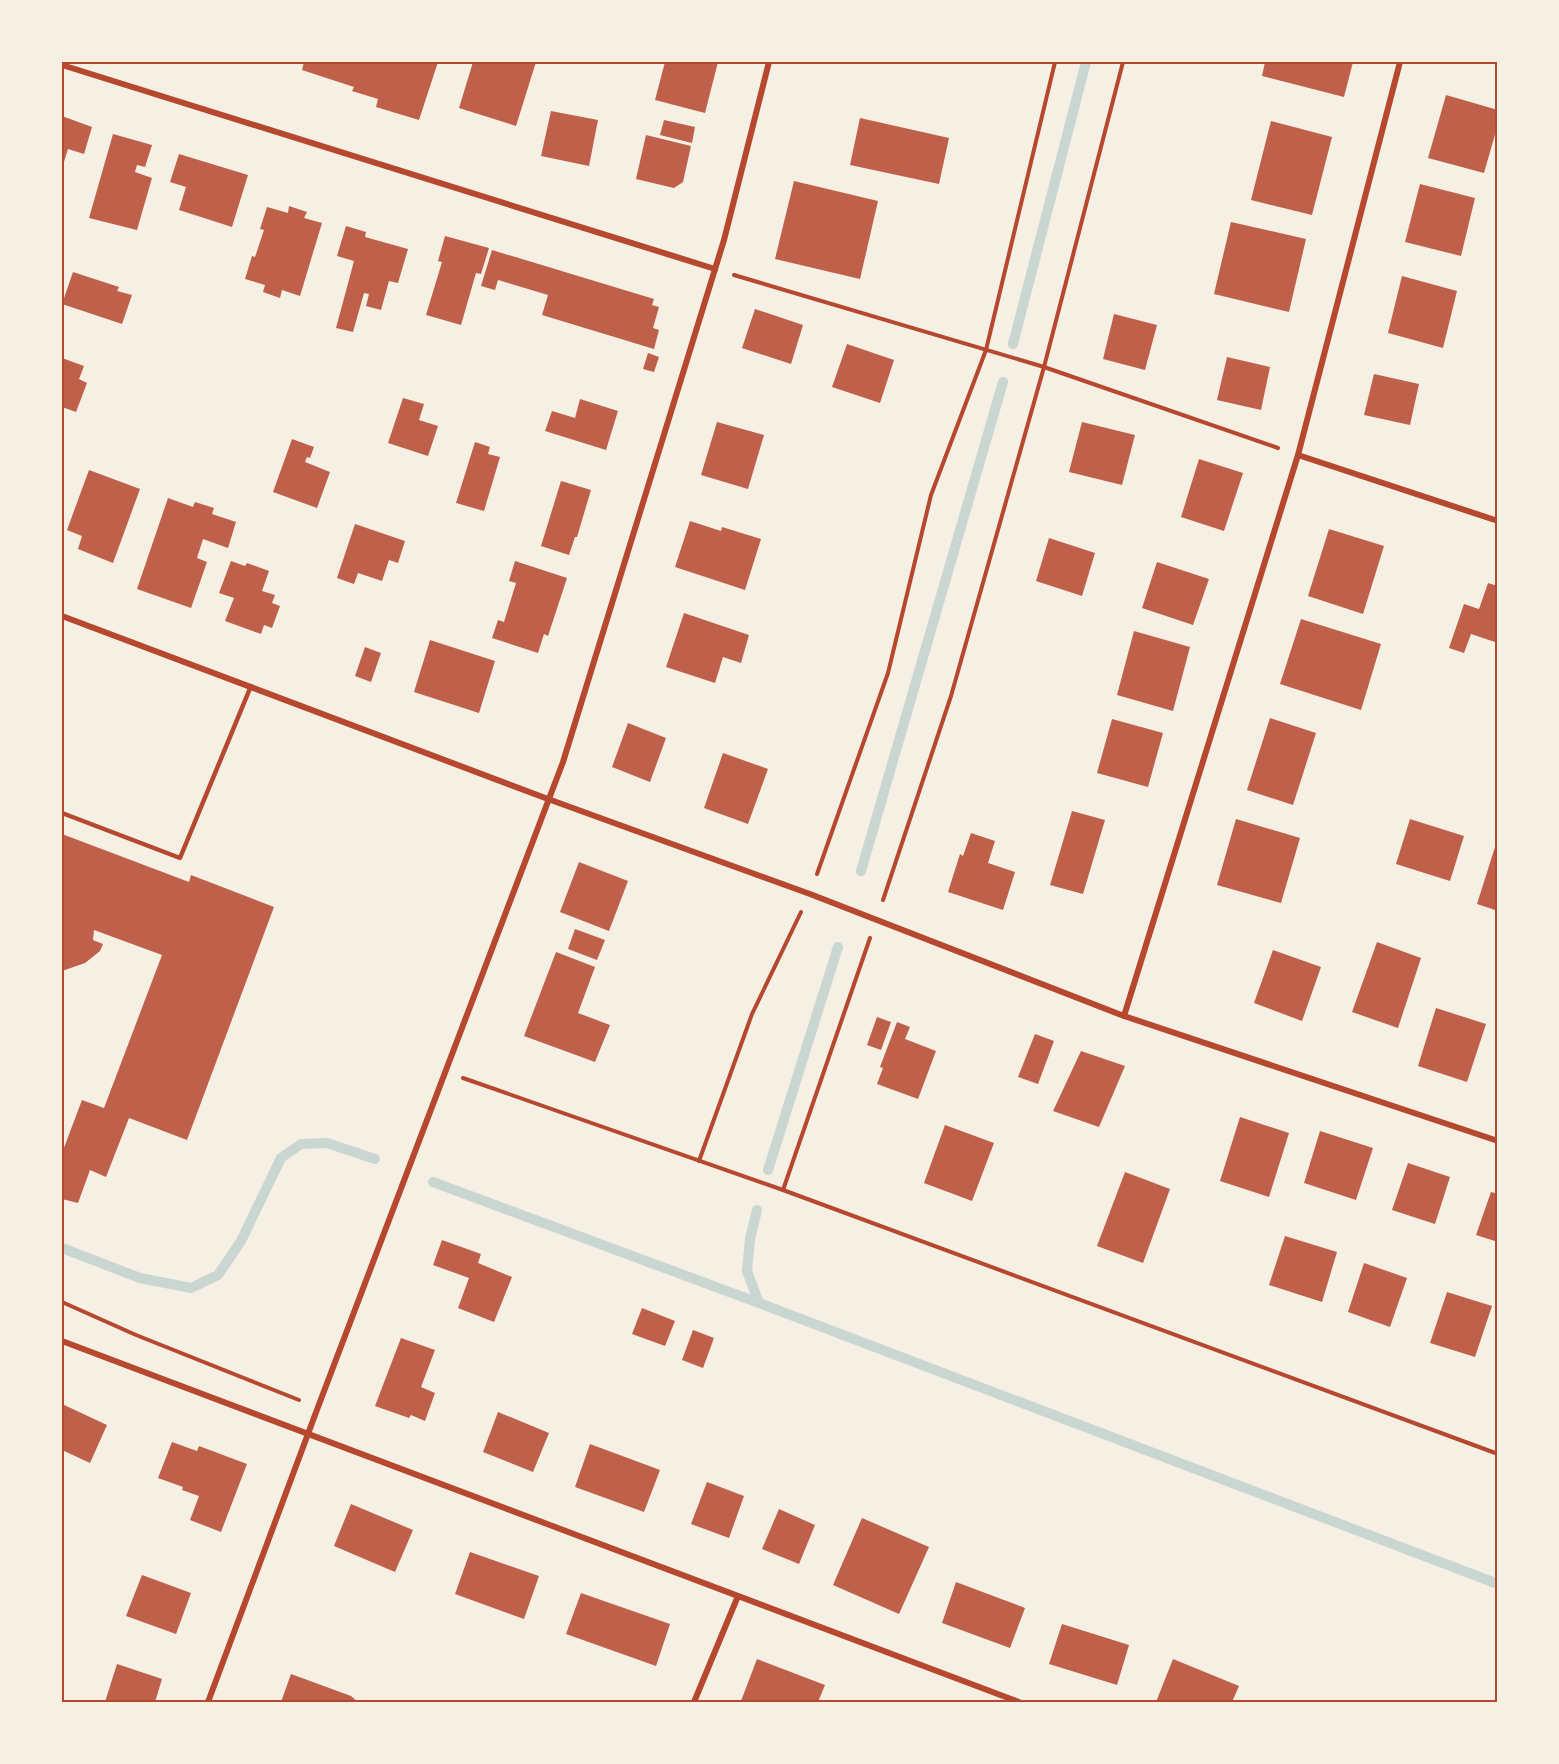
<svg xmlns="http://www.w3.org/2000/svg" width="1559" height="1764" font-family="'Noto Serif',serif">
<style>
.lines{fill:none;stroke-linecap:round;stroke-linejoin:round}
.stream{stroke:#c9d6d2;stroke-width:10}
.building{fill:#bf614a}
.path{stroke:#b5482f;stroke-width:4}
.service{stroke:#b5482f;stroke-width:4.5}
.minor{stroke:#b5482f;stroke-width:6}
.neatline{fill:none;stroke:#b5482f;stroke-width:2}
</style>
<rect width="100%" height="100%" fill="#f6efe4"/>
<g class="lines">
<g class="stream">
<path d="M 1013,344 L 1086,62"/>
<path d="M 861,871 L 1003,382"/>
<path d="M 768,1170 L 838,947"/>
<path d="M 433,1182 L 759,1303 L 1498,1584"/>
<path d="M 757,1210 L 750,1239 L 747,1271 L 759,1303"/>
<path d="M 62,1248 L 140,1278 L 191,1288 L 218,1275 L 241,1241 L 281,1158 L 301,1144 L 327,1143 L 375,1159"/>
</g>
</g>
<g class="building">
<path d="M 304,62 L 438,62 L 419,120 L 376,107 L 378,99 L 352,91 L 354,87 L 302,70 Z"/>
<path d="M 473,62 L 536,62 L 516,126 L 459,108 Z"/>
<path d="M 665,62 L 718,62 L 705,113 L 655,100 Z"/>
<path d="M 1265,62 L 1353,62 L 1344,97 L 1262,76 Z"/>
<path d="M 1446,95 L 1498,110 L 1498,124 L 1484,173 L 1428,158 Z"/>
<path d="M 551,111 L 598,120 L 589,166 L 541,156 Z"/>
<path d="M 62,116 L 92,127 L 84,154 L 68,149 L 62,168 Z"/>
<path d="M 860,118 L 949,138 L 939,184 L 850,165 Z"/>
<path d="M 664,120 L 695,127 L 692,143 L 660,135 Z"/>
<path d="M 1271,121 L 1332,137 L 1312,215 L 1251,200 Z"/>
<path d="M 113,134 L 152,145 L 145,167 L 137,165 L 135,172 L 152,178 L 137,230 L 89,218 Z"/>
<path d="M 646,135 L 691,146 L 683,182 L 674,188 L 636,179 Z"/>
<path d="M 179,154 L 248,175 L 232,227 L 179,210 L 186,187 L 170,182 Z"/>
<path d="M 794,181 L 878,201 L 860,279 L 775,259 Z"/>
<path d="M 1420,184 L 1475,198 L 1461,256 L 1405,242 Z"/>
<path d="M 289,206 L 307,212 L 304,218 L 322,223 L 300,296 L 282,290 L 280,298 L 263,292 L 265,285 L 245,279 L 252,256 L 255,257 L 264,230 L 260,229 L 267,207 L 288,213 Z"/>
<path d="M 1231,222 L 1306,239 L 1289,312 L 1214,294 Z"/>
<path d="M 346,226 L 366,232 L 365,237 L 408,249 L 398,283 L 389,281 L 381,310 L 366,306 L 369,294 L 364,293 L 353,332 L 336,328 L 354,261 L 337,256 Z"/>
<path d="M 445,236 L 489,248 L 481,274 L 476,273 L 461,325 L 426,315 L 442,262 L 438,261 Z"/>
<path d="M 492,250 L 654,299 L 652,305 L 659,307 L 653,328 L 659,330 L 654,349 L 542,315 L 548,295 L 498,280 L 495,290 L 481,286 Z"/>
<path d="M 73,272 L 119,287 L 117,291 L 132,295 L 122,324 L 62,304 Z"/>
<path d="M 1402,276 L 1457,291 L 1443,348 L 1388,333 Z"/>
<path d="M 755,309 L 803,325 L 791,364 L 742,348 Z"/>
<path d="M 1114,314 L 1157,325 L 1145,370 L 1103,359 Z"/>
<path d="M 847,344 L 894,360 L 880,403 L 832,387 Z"/>
<path d="M 648,353 L 659,357 L 654,372 L 643,369 Z"/>
<path d="M 1227,357 L 1270,367 L 1261,410 L 1217,400 Z"/>
<path d="M 62,358 L 84,366 L 79,379 L 87,383 L 76,412 L 62,407 Z"/>
<path d="M 1374,374 L 1419,384 L 1410,425 L 1364,415 Z"/>
<path d="M 403,398 L 424,404 L 419,420 L 438,426 L 428,456 L 388,443 Z"/>
<path d="M 580,399 L 618,411 L 606,450 L 545,431 L 552,411 L 575,418 Z"/>
<path d="M 717,422 L 764,435 L 748,489 L 701,475 Z"/>
<path d="M 1082,422 L 1135,435 L 1122,485 L 1069,472 Z"/>
<path d="M 292,439 L 314,447 L 310,458 L 307,457 L 305,462 L 330,472 L 317,508 L 273,492 Z"/>
<path d="M 475,442 L 490,447 L 488,454 L 500,457 L 484,511 L 456,503 Z"/>
<path d="M 1199,459 L 1243,473 L 1224,531 L 1181,517 Z"/>
<path d="M 89,470 L 140,489 L 113,563 L 78,549 L 82,536 L 67,530 Z"/>
<path d="M 561,481 L 591,490 L 577,537 L 575,537 L 569,555 L 541,546 Z"/>
<path d="M 168,498 L 193,507 L 195,502 L 214,508 L 212,514 L 236,522 L 228,548 L 203,539 L 197,558 L 207,562 L 191,608 L 137,589 Z"/>
<path d="M 690,521 L 721,531 L 722,527 L 761,539 L 745,590 L 675,567 Z"/>
<path d="M 355,524 L 405,541 L 398,563 L 389,560 L 382,581 L 358,573 L 354,584 L 337,578 Z"/>
<path d="M 1329,529 L 1384,546 L 1363,614 L 1308,596 Z"/>
<path d="M 1049,538 L 1095,553 L 1082,596 L 1036,581 Z"/>
<path d="M 231,561 L 245,566 L 247,563 L 269,571 L 262,591 L 275,595 L 272,603 L 280,606 L 272,628 L 264,625 L 261,634 L 225,621 L 234,598 L 219,593 Z"/>
<path d="M 515,561 L 567,578 L 548,636 L 544,634 L 538,653 L 492,638 L 498,620 L 504,622 L 516,583 L 509,581 Z"/>
<path d="M 1157,562 L 1209,579 L 1193,625 L 1142,608 Z"/>
<path d="M 1488,583 L 1498,586 L 1498,643 L 1471,634 L 1464,653 L 1449,648 L 1464,604 L 1479,609 Z"/>
<path d="M 684,613 L 749,635 L 741,663 L 723,657 L 715,683 L 666,667 Z"/>
<path d="M 1301,619 L 1381,644 L 1361,710 L 1280,684 Z"/>
<path d="M 1134,631 L 1190,647 L 1173,711 L 1117,695 Z"/>
<path d="M 430,640 L 495,661 L 479,713 L 414,692 Z"/>
<path d="M 365,647 L 381,653 L 371,682 L 355,676 Z"/>
<path d="M 1270,718 L 1316,733 L 1293,805 L 1247,790 Z"/>
<path d="M 1112,719 L 1163,733 L 1148,787 L 1097,773 Z"/>
<path d="M 628,723 L 666,738 L 650,782 L 612,767 Z"/>
<path d="M 723,753 L 768,769 L 748,824 L 704,808 Z"/>
<path d="M 1072,811 L 1105,820 L 1083,894 L 1050,885 Z"/>
<path d="M 1236,819 L 1300,838 L 1281,903 L 1217,885 Z"/>
<path d="M 1410,819 L 1464,836 L 1450,881 L 1396,864 Z"/>
<path d="M 971,833 L 995,841 L 988,863 L 1015,872 L 1003,910 L 948,892 L 960,854 L 963,856 Z"/>
<path d="M 62,834 L 189,882 L 191,875 L 274,907 L 187,1140 L 129,1118 L 106,1177 L 90,1170 L 78,1203 L 62,1199 L 62,1153 L 82,1100 L 104,1108 L 162,955 L 94,930 L 93,940 L 103,944 L 100,951 L 85,963 L 62,971 Z"/>
<path d="M 1495,847 L 1498,847 L 1498,911 L 1477,904 Z"/>
<path d="M 579,862 L 628,881 L 609,931 L 560,912 Z"/>
<path d="M 575,929 L 605,940 L 597,960 L 568,949 Z"/>
<path d="M 1377,942 L 1421,958 L 1398,1028 L 1352,1012 Z"/>
<path d="M 1273,950 L 1321,967 L 1302,1021 L 1254,1003 Z"/>
<path d="M 556,952 L 595,967 L 578,1013 L 610,1025 L 595,1062 L 524,1036 Z"/>
<path d="M 1436,1008 L 1486,1024 L 1467,1082 L 1418,1066 Z"/>
<path d="M 877,1017 L 891,1022 L 881,1050 L 867,1045 Z"/>
<path d="M 897,1022 L 910,1027 L 905,1039 L 936,1051 L 918,1099 L 877,1084 L 883,1068 L 880,1067 Z"/>
<path d="M 1035,1034 L 1054,1041 L 1038,1084 L 1018,1077 Z"/>
<path d="M 1081,1051 L 1125,1066 L 1099,1127 L 1053,1111 Z"/>
<path d="M 1240,1117 L 1289,1133 L 1269,1197 L 1220,1181 Z"/>
<path d="M 945,1125 L 994,1143 L 972,1201 L 924,1183 Z"/>
<path d="M 1320,1131 L 1373,1148 L 1356,1200 L 1304,1183 Z"/>
<path d="M 1408,1163 L 1450,1177 L 1435,1224 L 1392,1210 Z"/>
<path d="M 1125,1172 L 1170,1189 L 1143,1263 L 1097,1246 Z"/>
<path d="M 1491,1192 L 1498,1194 L 1498,1242 L 1476,1235 Z"/>
<path d="M 1285,1236 L 1337,1252 L 1322,1302 L 1269,1285 Z"/>
<path d="M 442,1240 L 481,1254 L 478,1263 L 512,1277 L 494,1322 L 458,1308 L 469,1278 L 433,1265 Z"/>
<path d="M 1364,1263 L 1407,1278 L 1390,1327 L 1348,1312 Z"/>
<path d="M 1447,1292 L 1492,1306 L 1475,1357 L 1430,1343 Z"/>
<path d="M 642,1308 L 675,1321 L 665,1346 L 632,1334 Z"/>
<path d="M 693,1330 L 714,1338 L 703,1368 L 682,1360 Z"/>
<path d="M 401,1338 L 435,1350 L 421,1387 L 435,1393 L 425,1421 L 411,1415 L 409,1418 L 375,1406 Z"/>
<path d="M 62,1404 L 107,1425 L 90,1463 L 62,1450 Z"/>
<path d="M 498,1412 L 549,1433 L 533,1472 L 483,1452 Z"/>
<path d="M 172,1442 L 197,1451 L 199,1446 L 247,1464 L 221,1532 L 190,1520 L 199,1496 L 182,1490 L 183,1487 L 158,1478 Z"/>
<path d="M 590,1444 L 660,1470 L 644,1512 L 575,1487 Z"/>
<path d="M 707,1482 L 744,1496 L 729,1538 L 691,1524 Z"/>
<path d="M 351,1504 L 413,1530 L 395,1572 L 334,1546 Z"/>
<path d="M 779,1509 L 815,1525 L 799,1564 L 762,1549 Z"/>
<path d="M 862,1518 L 929,1547 L 899,1614 L 833,1585 Z"/>
<path d="M 470,1552 L 539,1576 L 524,1619 L 455,1594 Z"/>
<path d="M 142,1575 L 191,1593 L 176,1634 L 126,1616 Z"/>
<path d="M 956,1582 L 1025,1608 L 1010,1648 L 942,1623 Z"/>
<path d="M 581,1593 L 670,1624 L 656,1666 L 566,1634 Z"/>
<path d="M 1062,1624 L 1129,1645 L 1117,1685 L 1049,1664 Z"/>
<path d="M 757,1659 L 825,1685 L 818,1702 L 746,1702 L 741,1701 Z"/>
<path d="M 1173,1659 L 1239,1686 L 1232,1702 L 1156,1702 Z"/>
<path d="M 117,1664 L 162,1679 L 155,1702 L 105,1702 Z"/>
<path d="M 291,1674 L 351,1696 L 358,1702 L 281,1702 Z"/>
</g>
<g class="lines">
<g class="path">
<path d="M 734,275 L 1044,367 L 1278,448"/>
<path d="M 817,874 L 888,673 L 931,495 L 986,350 L 1055,62"/>
<path d="M 883,900 L 951,696 L 1044,367 L 1123,62"/>
<path d="M 463,1078 L 783,1190 L 1498,1454"/>
<path d="M 699,1161 L 752,1014 L 801,912"/>
<path d="M 783,1190 L 870,938"/>
<path d="M 62,1302 L 136,1335 L 299,1400"/>
</g>
<path class="service" d="M 62,813 L 180,858 L 251,686"/>
<g class="minor">
<path d="M 62,65 L 715,269"/>
<path d="M 1298,455 L 1498,521"/>
<path d="M 62,616 L 548,799 L 810,894 L 1124,1016 L 1498,1141"/>
<path d="M 1124,1016 L 1298,455 L 1400,62"/>
<path d="M 62,1341 L 1019,1702"/>
<path d="M 208,1702 L 318,1407 L 563,762 L 724,240 L 769,62"/>
<path d="M 694,1702 L 738,1596"/>
</g>
</g>
<rect width="1559" height="1764" fill="none" stroke="#f6efe4" stroke-width="126"/>
<rect x="63" y="63" width="1433" height="1638" class="neatline"/>
</svg>
